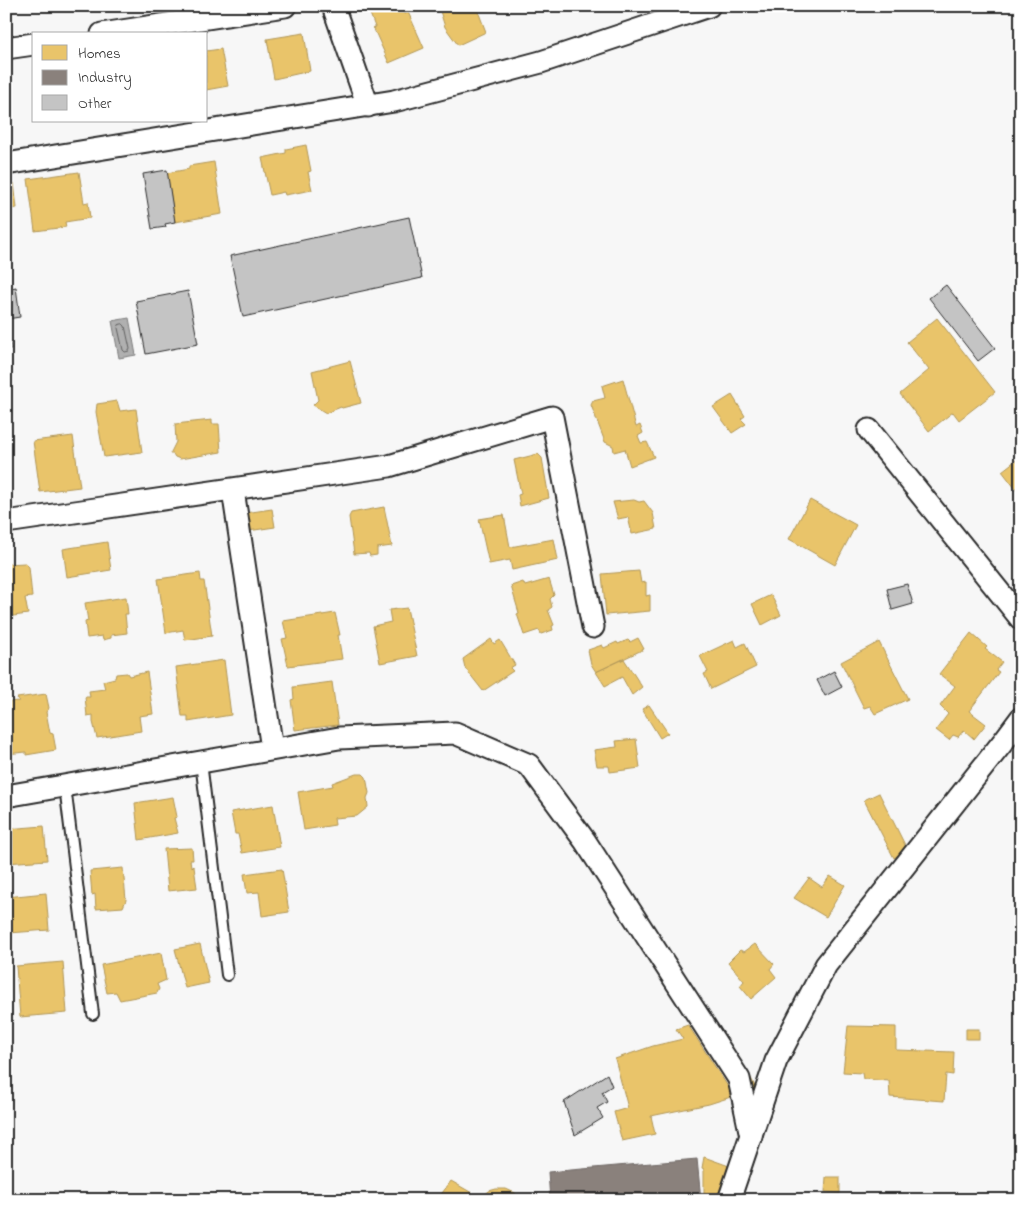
<svg xmlns="http://www.w3.org/2000/svg" width="1027" height="1206" font-family="'Indie Flower',sans-serif">
<style>
.water{fill:#b0b0b0;stroke:#7b7b7b}
.homes{fill:#e9c46a;stroke:#b09657}
.industry{fill:#8a817c;stroke:#6e6764}
.lines{fill:none;stroke-linecap:round;stroke-linejoin:round}
.shore{stroke:#606060;stroke-width:1}
.building{fill:#c4c4c4;stroke:#2b2b2b}
.lane-casing{stroke:#2b2b2b;stroke-width:14}
.street-casing{stroke:#2b2b2b;stroke-width:25}
.lane{stroke:#fff;stroke-width:10}
.street{stroke:#fff;stroke-width:21}
</style>
<rect width="100%" height="100%" fill="#f7f7f7"/>
<filter id="ink" filterUnits="userSpaceOnUse"><feTurbulence type="fractalNoise" baseFrequency=".02" numOctaves="2"/><feDisplacementMap in="SourceGraphic" scale="10" xChannelSelector="R" yChannelSelector="G"/><feConvolveMatrix kernelMatrix="1 2 1 2 8 2 1 2 1" color-interpolation-filters="sRGB"/></filter>
<g filter="url(#ink)">
<path class="water" d="M 129,318 L 136,355 L 119,358 L 112,321 Z"/>
<g class="homes">
<path d="M 378,6 L 402,6 L 405,14 L 408,12 L 424,48 L 389,63 L 373,27 L 375,27 L 369,11 Z"/>
<path d="M 453,6 L 476,6 L 486,32 L 458,45 L 445,27 L 440,11 Z"/>
<path d="M 304,33 L 310,71 L 274,79 L 267,39 Z"/>
<path d="M 221,49 L 228,86 L 206,90 L 206,51 Z"/>
<path d="M 306,145 L 311,171 L 308,172 L 312,190 L 285,195 L 284,192 L 270,195 L 262,158 L 286,153 L 286,149 Z"/>
<path d="M 214,162 L 222,214 L 175,222 L 167,173 L 189,169 L 189,166 Z"/>
<path d="M 79,172 L 84,203 L 88,202 L 90,218 L 65,222 L 66,227 L 35,231 L 28,179 Z"/>
<path d="M 14,183 L 17,208 L 6,210 L 6,184 Z"/>
<path d="M 937,318 L 995,392 L 959,420 L 953,412 L 929,431 L 900,394 L 929,370 L 907,342 Z"/>
<path d="M 350,361 L 361,403 L 342,408 L 341,407 L 326,413 L 313,405 L 318,400 L 312,371 Z"/>
<path d="M 623,379 L 636,427 L 640,425 L 643,433 L 638,436 L 641,443 L 647,442 L 654,457 L 630,466 L 625,449 L 614,452 L 613,446 L 605,442 L 591,405 L 593,401 L 605,398 L 602,386 Z"/>
<path d="M 732,395 L 745,416 L 741,419 L 746,424 L 732,433 L 713,407 Z"/>
<path d="M 117,401 L 120,411 L 136,409 L 142,452 L 104,457 L 96,412 L 97,404 Z"/>
<path d="M 212,420 L 212,424 L 219,424 L 221,452 L 180,459 L 175,457 L 173,454 L 170,454 L 176,442 L 175,424 Z"/>
<path d="M 73,436 L 80,487 L 40,492 L 33,441 Z"/>
<path d="M 1021,445 L 1021,496 L 1002,471 L 1020,457 L 1014,450 Z"/>
<path d="M 538,454 L 542,458 L 549,498 L 520,506 L 518,495 L 521,494 L 514,460 Z"/>
<path d="M 634,500 L 639,502 L 644,501 L 653,513 L 656,529 L 632,534 L 628,517 L 618,519 L 613,502 Z"/>
<path d="M 810,500 L 856,525 L 835,565 L 789,539 Z"/>
<path d="M 384,507 L 392,546 L 377,548 L 377,555 L 370,556 L 369,553 L 354,554 L 349,517 L 351,513 Z"/>
<path d="M 272,509 L 275,527 L 248,531 L 245,513 Z"/>
<path d="M 504,515 L 510,547 L 554,539 L 558,560 L 512,570 L 510,560 L 489,564 L 479,519 Z"/>
<path d="M 107,542 L 111,570 L 67,577 L 63,549 Z"/>
<path d="M 25,563 L 29,567 L 32,597 L 25,598 L 28,614 L 6,617 L 6,564 Z"/>
<path d="M 639,571 L 641,583 L 646,582 L 646,596 L 650,595 L 650,611 L 606,615 L 602,574 Z"/>
<path d="M 200,573 L 201,581 L 204,581 L 212,636 L 185,640 L 183,630 L 166,633 L 158,579 Z"/>
<path d="M 549,579 L 554,595 L 550,599 L 552,607 L 548,610 L 554,625 L 552,626 L 553,630 L 541,634 L 539,630 L 524,635 L 517,614 L 519,613 L 511,586 L 523,582 L 525,586 Z"/>
<path d="M 771,595 L 781,615 L 762,625 L 752,604 Z"/>
<path d="M 126,597 L 128,614 L 125,614 L 127,633 L 111,635 L 111,638 L 103,640 L 102,636 L 87,638 L 85,622 L 88,621 L 85,603 Z"/>
<path d="M 407,608 L 417,656 L 380,663 L 373,626 L 391,622 L 389,610 Z"/>
<path d="M 335,613 L 340,635 L 338,635 L 342,659 L 288,666 L 282,639 L 287,638 L 283,621 Z"/>
<path d="M 971,633 L 987,647 L 985,649 L 1002,662 L 996,670 L 999,672 L 969,711 L 986,724 L 974,739 L 964,730 L 958,737 L 953,735 L 949,740 L 936,730 L 948,714 L 940,706 L 955,686 L 939,674 Z"/>
<path d="M 638,638 L 644,649 L 596,672 L 591,664 L 588,650 L 602,645 L 604,648 L 617,642 L 618,644 L 628,640 L 630,642 Z"/>
<path d="M 491,639 L 494,644 L 500,640 L 515,665 L 510,668 L 513,671 L 483,691 L 465,668 L 463,659 Z"/>
<path d="M 734,640 L 737,647 L 745,643 L 756,667 L 711,689 L 704,674 L 708,672 L 700,656 Z"/>
<path d="M 879,642 L 908,699 L 875,714 L 870,706 L 864,708 L 841,662 Z"/>
<path d="M 624,659 L 642,687 L 632,695 L 622,677 L 605,686 L 596,672 Z"/>
<path d="M 224,660 L 231,715 L 188,722 L 188,716 L 182,716 L 176,667 Z"/>
<path d="M 147,672 L 153,714 L 139,716 L 141,731 L 97,738 L 93,722 L 93,715 L 87,716 L 85,697 L 90,697 L 89,691 L 105,689 L 103,681 L 115,678 L 116,674 L 127,673 L 129,676 Z"/>
<path d="M 332,682 L 338,725 L 295,730 L 291,700 L 294,699 L 293,687 Z"/>
<path d="M 46,694 L 49,708 L 46,712 L 50,733 L 53,734 L 56,750 L 26,755 L 26,752 L 6,754 L 6,702 L 19,701 L 17,698 Z"/>
<path d="M 649,705 L 668,733 L 660,738 L 642,709 Z"/>
<path d="M 636,739 L 640,768 L 610,772 L 609,766 L 597,766 L 594,750 L 617,747 L 616,741 Z"/>
<path d="M 356,774 L 363,774 L 366,777 L 369,793 L 367,798 L 368,807 L 357,816 L 334,818 L 335,825 L 304,830 L 298,792 L 333,786 L 332,783 Z"/>
<path d="M 879,793 L 907,849 L 894,858 L 864,800 Z"/>
<path d="M 173,797 L 177,817 L 174,818 L 178,833 L 139,840 L 135,803 Z"/>
<path d="M 273,805 L 280,847 L 242,853 L 238,834 L 235,834 L 231,812 Z"/>
<path d="M 44,826 L 47,860 L 6,863 L 6,829 Z"/>
<path d="M 192,848 L 193,860 L 190,860 L 191,866 L 194,867 L 197,888 L 168,891 L 164,849 Z"/>
<path d="M 6,867 L 8,867 L 11,893 L 6,893 Z"/>
<path d="M 123,868 L 126,900 L 123,907 L 96,909 L 95,894 L 92,895 L 90,871 Z"/>
<path d="M 282,869 L 289,912 L 262,916 L 259,892 L 247,893 L 244,874 Z"/>
<path d="M 830,876 L 845,885 L 826,917 L 794,898 L 809,878 L 822,887 Z"/>
<path d="M 46,893 L 49,930 L 9,933 L 6,897 Z"/>
<path d="M 200,944 L 209,983 L 185,988 L 175,949 Z"/>
<path d="M 755,944 L 774,964 L 770,969 L 776,977 L 751,999 L 740,986 L 744,981 L 728,962 L 740,950 L 744,952 Z"/>
<path d="M 161,953 L 166,980 L 157,984 L 159,989 L 157,993 L 120,1000 L 116,992 L 107,993 L 101,965 Z"/>
<path d="M 63,962 L 67,1013 L 20,1017 L 16,966 Z"/>
<path d="M 688,1025 L 734,1096 L 709,1104 L 651,1116 L 655,1134 L 622,1141 L 614,1112 L 628,1108 L 615,1059 L 653,1046 L 683,1039 L 676,1029 Z"/>
<path d="M 848,1026 L 896,1027 L 896,1050 L 954,1052 L 953,1075 L 946,1074 L 944,1101 L 890,1097 L 889,1081 L 863,1079 L 862,1073 L 843,1072 Z"/>
<rect x="966" y="1029" width="13" height="10"/>
<path d="M 750,1076 L 757,1091 L 752,1099 L 742,1080 Z"/>
<path d="M 704,1157 L 729,1166 L 719,1200 L 704,1200 L 704,1169 L 702,1168 Z"/>
<path d="M 826,1177 L 840,1177 L 840,1193 L 825,1192 Z"/>
<path d="M 451,1181 L 472,1193 L 468,1200 L 437,1200 Z"/>
<path d="M 496,1189 L 506,1189 L 515,1193 L 520,1200 L 479,1200 L 489,1191 Z"/>
</g>
<path class="industry" d="M 697,1159 L 701,1200 L 550,1200 L 548,1172 Z"/>
<g class="lines">
<path class="shore" d="M 123,324 L 125,326 L 130,349 L 129,351 L 125,352 L 123,350 L 118,328 L 119,325 Z"/>
</g>
<g class="building">
<path d="M 167,170 L 175,222 L 165,224 L 166,227 L 152,229 L 143,174 Z"/>
<path d="M 409,217 L 422,278 L 243,317 L 230,256 Z"/>
<path d="M 946,285 L 995,348 L 978,361 L 929,298 Z"/>
<path d="M 16,287 L 20,317 L 7,319 L 6,289 Z"/>
<path d="M 188,291 L 198,344 L 146,354 L 136,301 Z"/>
<path d="M 6,317 L 11,349 L 6,349 Z"/>
<path d="M 907,584 L 913,604 L 892,610 L 887,589 Z"/>
<path d="M 834,671 L 842,687 L 825,696 L 817,680 Z"/>
<path d="M 607,1074 L 612,1086 L 602,1092 L 607,1102 L 597,1108 L 603,1118 L 575,1135 L 564,1102 Z"/>
</g>
<g class="lines">
<defs>
<g id="lane">
<path d="M 201,762 L 227,975"/>
<path d="M 65,786 L 93,1014"/>
</g>
<g id="street">
<path d="M 333,6 L 368,106"/>
<path d="M 102,34 L 285,6"/>
<path d="M 6,48 L 34,44"/>
<path d="M 6,164 L 394,101 L 541,62 L 709,6"/>
<path d="M 869,430 L 1021,619"/>
<path d="M 233,490 L 272,749"/>
<path d="M 6,522 L 389,466 L 552,417 L 593,627"/>
<path d="M 6,796 L 339,738 L 455,733 L 529,765 L 585,841 L 739,1079 L 751,1136"/>
<path d="M 729,1200 L 776,1061 L 826,965 L 1003,742 L 1021,718"/>
</g>
</defs>
<use href="#lane" class="lane-casing"/>
<use href="#street" class="street-casing"/>
<use href="#lane" class="lane"/>
<use href="#street" class="street"/>
</g>
</g>
<rect width="1027" height="1206" fill="none" stroke="#fff" stroke-width="25"/>
<rect x="12" y="12" width="1002" height="1181" fill="none" stroke="#2b2b2b" stroke-width="2" filter="url(#ink)"/>
<rect x="32" y="32" width="175" height="90" fill="#ffffff" stroke="#aaaaaa"/>
<rect x="42" y="45" width="25" height="15" fill="#e9c46a" stroke="#aaaaaa"/>
<text x="78" y="58" font-size="15" fill="#2b2b2b">Homes</text>
<rect x="42" y="70" width="25" height="15" fill="#8a817c" stroke="#aaaaaa"/>
<text x="78" y="82" font-size="15" fill="#2b2b2b">Industry</text>
<rect x="42" y="95" width="25" height="15" fill="#c4c4c4" stroke="#aaaaaa"/>
<text x="78" y="108" font-size="15" fill="#2b2b2b">Other</text>
</svg>
